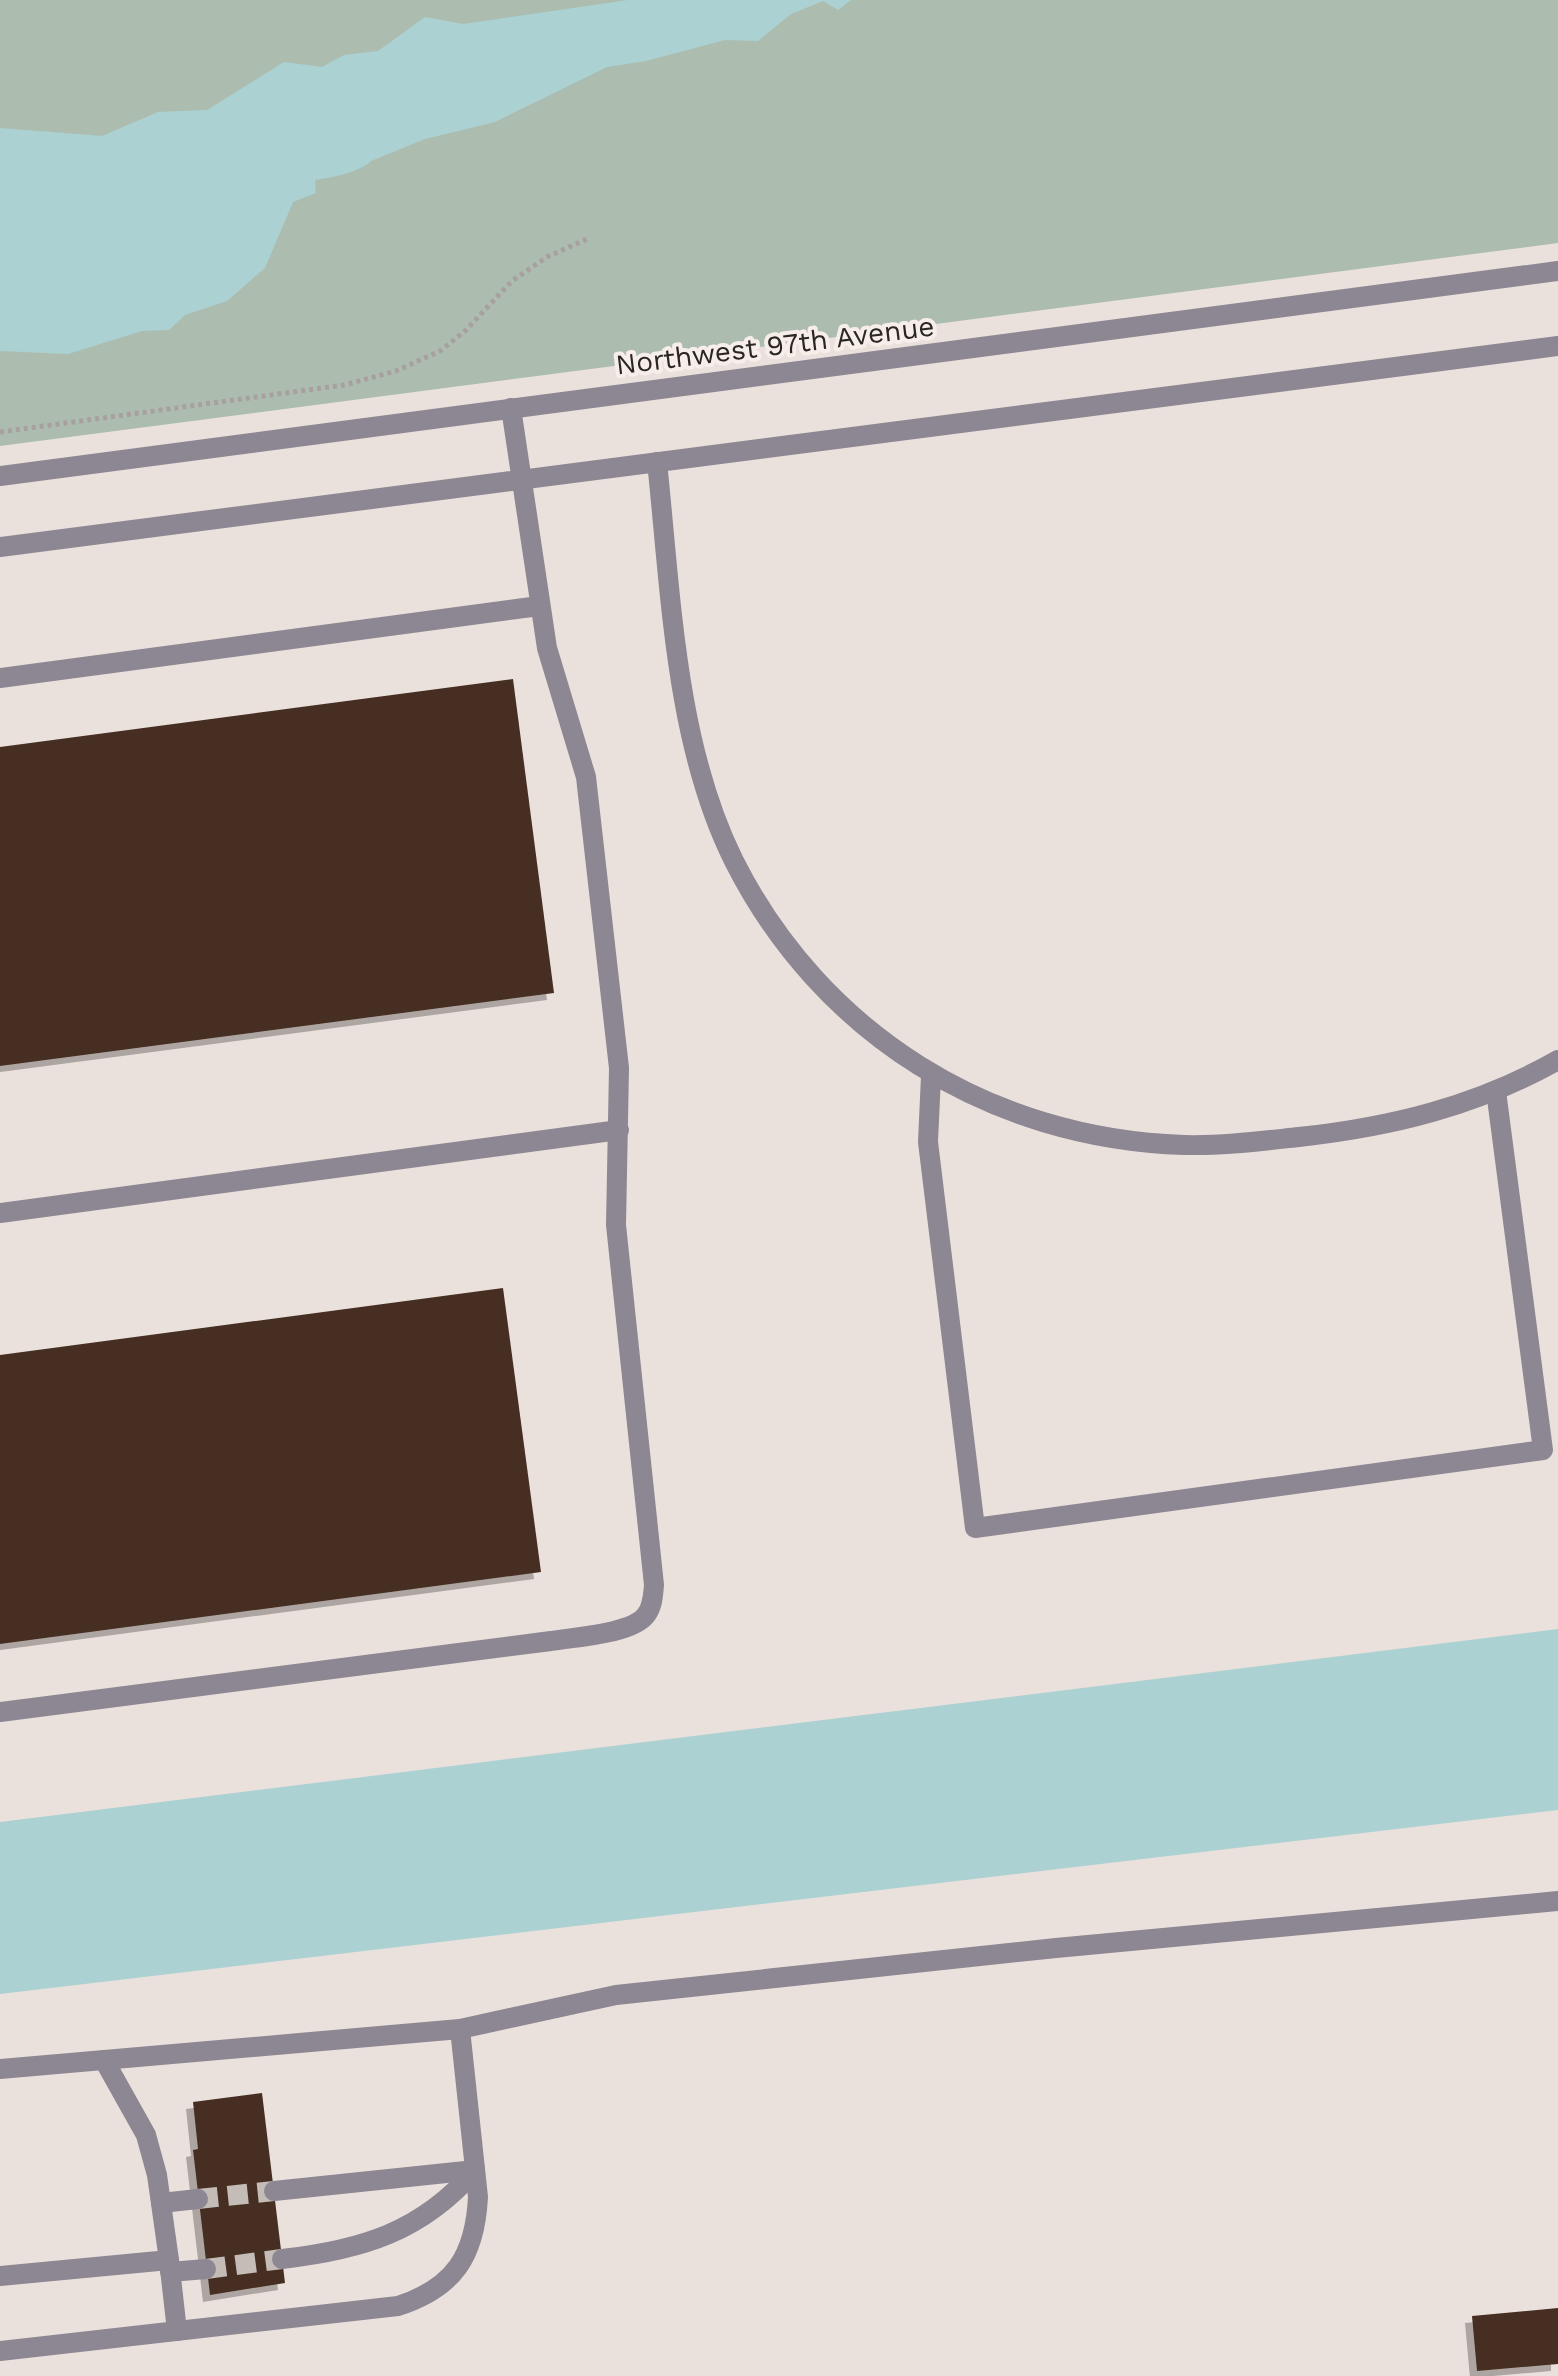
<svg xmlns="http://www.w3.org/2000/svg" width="1558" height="2376" font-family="'Work Sans',sans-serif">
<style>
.green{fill:#acbdb0}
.water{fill:#abd1d3}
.building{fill:#462f23;filter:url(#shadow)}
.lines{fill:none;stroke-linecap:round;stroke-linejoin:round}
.minor-tunnel{stroke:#c4bcb7;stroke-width:20;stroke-dasharray:20 10;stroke-linecap:butt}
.path{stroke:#a8a09c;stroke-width:5;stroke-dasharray:4 4;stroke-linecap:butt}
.minor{stroke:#8c8792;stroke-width:20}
.labels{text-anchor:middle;stroke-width:8;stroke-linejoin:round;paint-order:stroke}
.street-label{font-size:28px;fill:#292624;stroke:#f8eee9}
</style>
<defs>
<filter id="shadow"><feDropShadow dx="-7" dy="7" stdDeviation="0" flood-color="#0004"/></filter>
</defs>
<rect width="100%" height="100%" fill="#ebe1dc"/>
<path class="green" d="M 0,0 L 1558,0 L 1558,243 L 0,446 Z"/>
<g class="water">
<path d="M 628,0 L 851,0 L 838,10 L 823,1 L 791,14 L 758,41 L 725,40 L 646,61 L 607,67 L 495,122 L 425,139 L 371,161 C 358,173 333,177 315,180 L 316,193 L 293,202 L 265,268 L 227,301 L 185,315 L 169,330 L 142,331 L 68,354 L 0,351 L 0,128 L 102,136 L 158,112 L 207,110 L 284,62 L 322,67 L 344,55 L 378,51 L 425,17 L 463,24 Z"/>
<path d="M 1558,1629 L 1558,1810 L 0,1994 L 0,1822 Z"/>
</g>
<g class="building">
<path d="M 513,679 L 554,993 L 0,1066 L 0,747 Z"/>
<path d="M 503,1288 L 541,1572 L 0,1644 L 0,1355 Z"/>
<path d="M 262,2093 L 285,2283 L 210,2295 L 193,2150 L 198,2149 L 193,2102 Z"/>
<path d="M 1558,2308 L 1558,2364 L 1477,2371 L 1472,2316 Z"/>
</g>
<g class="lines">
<g class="minor-tunnel">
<path d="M 198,2199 L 274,2191"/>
<path d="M 206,2269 L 282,2259"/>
</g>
<path class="path" d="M 0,432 L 344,385 L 396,371 L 440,351 L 465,331 L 512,281 L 547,257 L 587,239"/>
<g class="minor">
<path d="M 657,462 C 671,593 675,743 734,861 C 821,1034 991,1139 1184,1145 C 1222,1146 1261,1141 1299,1137 C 1391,1127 1477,1106 1558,1060"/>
<path d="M 0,476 L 1558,271"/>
<path d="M 0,547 L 1558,346"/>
<path d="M 0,678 L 539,606"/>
<path d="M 931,1076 L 928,1142 L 975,1528 L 1543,1450 L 1496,1091"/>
<path d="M 0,1213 L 619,1130"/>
<path d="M 0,1712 L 551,1641 C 574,1637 632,1634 646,1615 C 653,1606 653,1595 654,1585 L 616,1225 L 619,1068 L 586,777 L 547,648 L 511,408"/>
<path d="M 0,2069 L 460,2029 L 616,1995 L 1056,1948 L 1558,1901"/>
<path d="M 274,2191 L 475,2170"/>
<path d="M 161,2203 L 198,2199"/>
<path d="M 282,2259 C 361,2250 422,2232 475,2170"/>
<path d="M 169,2260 L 177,2331"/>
<path d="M 170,2272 L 206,2269"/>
<path d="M 0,2276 L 169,2260 L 157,2175 L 146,2135 L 104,2060"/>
<path d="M 0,2351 L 398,2306 C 454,2288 475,2256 478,2197 L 460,2029"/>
</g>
</g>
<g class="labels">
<g class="street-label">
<text transform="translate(775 345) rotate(-7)" y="10">Northwest 97th Avenue</text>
</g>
</g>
</svg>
